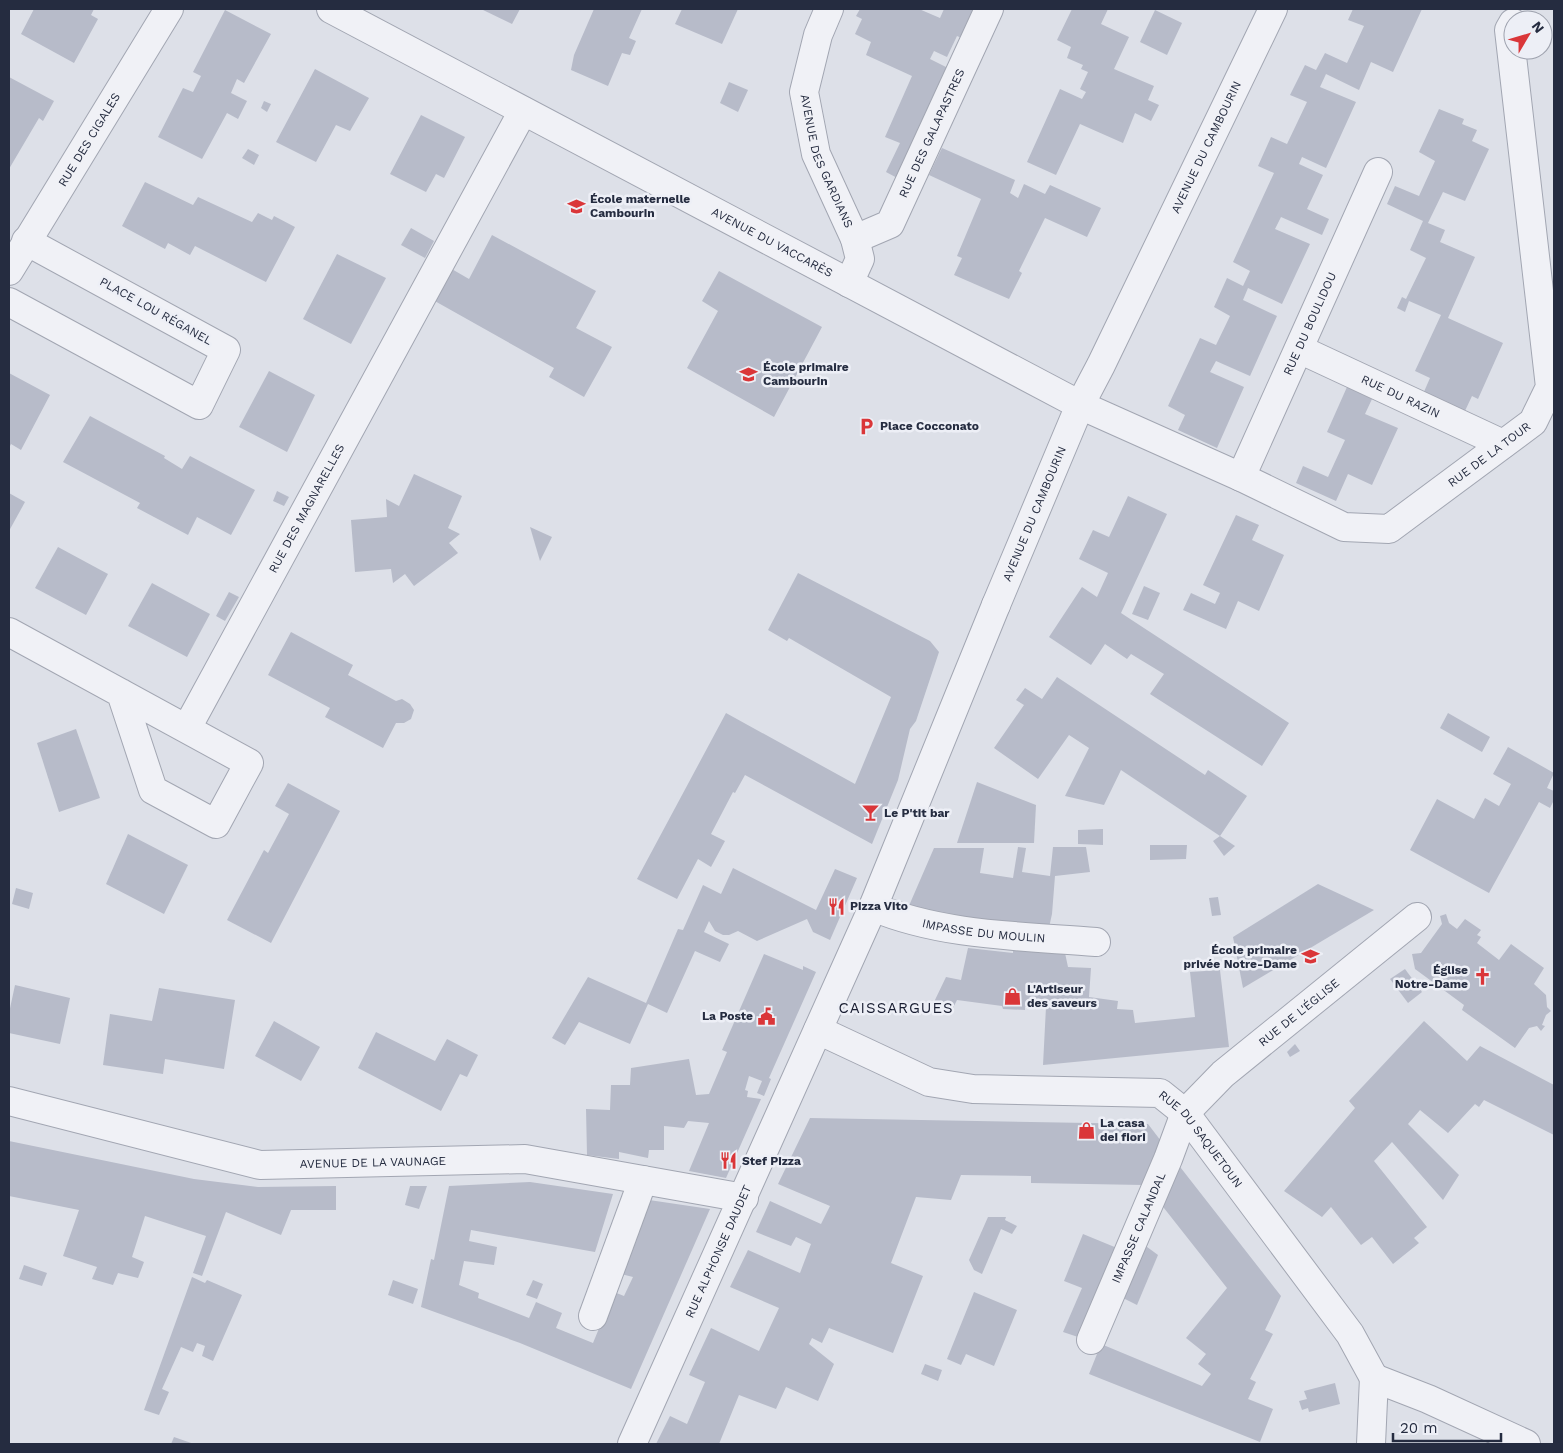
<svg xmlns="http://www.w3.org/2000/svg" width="1563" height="1453" font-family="'Work Sans',sans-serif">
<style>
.building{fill:#b7bbc9}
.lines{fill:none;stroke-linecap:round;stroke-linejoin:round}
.minor-casing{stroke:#a2a6b2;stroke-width:30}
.tertiary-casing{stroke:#a2a6b2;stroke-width:30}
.minor{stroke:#f0f1f6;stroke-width:28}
.tertiary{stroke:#f0f1f6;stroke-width:28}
.labels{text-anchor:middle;stroke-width:5;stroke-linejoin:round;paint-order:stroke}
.street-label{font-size:12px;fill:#252c40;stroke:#edeff6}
.poi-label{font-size:12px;font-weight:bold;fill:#252c40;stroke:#edeff6;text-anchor:start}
.quarter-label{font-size:15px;letter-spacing:1px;fill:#181d31;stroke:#edeff6}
</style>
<rect width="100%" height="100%" fill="#dde0e8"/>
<g class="building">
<path d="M 34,9 L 94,9 L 91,15 L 98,19 L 74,63 L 21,34 Z"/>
<path d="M 481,9 L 520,9 L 512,24 Z"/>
<path d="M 594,9 L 642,9 L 629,38 L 636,41 L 630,55 L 622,53 L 608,86 L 571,70 L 574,55 Z"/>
<path d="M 682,9 L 738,9 L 722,44 L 675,24 Z"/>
<path d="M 860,9 L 919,9 L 940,18 L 944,9 L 979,9 L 966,40 L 957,36 L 947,57 L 934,51 L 930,59 L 952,70 L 901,180 L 886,172 L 900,143 L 885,137 L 912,76 L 866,55 L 871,42 L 855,34 L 862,19 L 856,16 Z"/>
<path d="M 1072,9 L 1108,9 L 1101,24 L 1129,37 L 1114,69 L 1154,86 L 1148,100 L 1159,105 L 1151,121 L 1135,113 L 1123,143 L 1080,124 L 1056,175 L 1027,162 L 1060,89 L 1082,99 L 1086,92 L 1080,89 L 1088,72 L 1081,69 L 1083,65 L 1067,58 L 1071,47 L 1057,40 Z"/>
<path d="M 1353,9 L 1422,9 L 1393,72 L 1371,62 L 1359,90 L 1326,74 L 1320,87 L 1356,102 L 1326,168 L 1302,157 L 1299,164 L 1323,175 L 1307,209 L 1329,219 L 1322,235 L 1281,217 L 1275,229 L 1310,244 L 1282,304 L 1248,288 L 1243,300 L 1277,316 L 1250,376 L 1216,361 L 1210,372 L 1244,387 L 1217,448 L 1178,430 L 1185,415 L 1168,406 L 1200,338 L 1216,345 L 1230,316 L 1214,307 L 1227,278 L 1243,286 L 1250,271 L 1233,262 L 1274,173 L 1258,166 L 1271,137 L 1287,144 L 1307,102 L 1290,95 L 1305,65 L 1316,70 L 1325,53 L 1347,63 L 1364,26 L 1348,20 Z"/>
<path d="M 225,10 L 271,34 L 244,83 L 237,79 L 231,93 L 247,101 L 238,119 L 227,113 L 202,159 L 158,137 L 183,88 L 193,92 L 201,76 L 193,72 Z"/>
<path d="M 1155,10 L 1182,23 L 1167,55 L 1140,42 Z"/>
<path d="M 315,69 L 369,98 L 350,131 L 336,125 L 316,162 L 276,142 Z"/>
<path d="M 9,77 L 54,101 L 43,121 L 39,118 L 9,169 Z"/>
<path d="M 729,82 L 748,90 L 738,112 L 720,103 Z"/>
<path d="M 264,101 L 271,104 L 267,112 L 261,108 Z"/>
<path d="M 1439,109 L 1464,119 L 1462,124 L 1477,130 L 1472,141 L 1489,149 L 1465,201 L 1443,192 L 1428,223 L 1445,230 L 1440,242 L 1475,257 L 1448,318 L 1503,343 L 1478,399 L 1472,396 L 1464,413 L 1423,394 L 1430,378 L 1415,371 L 1441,315 L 1409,301 L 1405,312 L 1397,308 L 1402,297 L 1406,299 L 1426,258 L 1410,250 L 1423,221 L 1387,204 L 1395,186 L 1419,196 L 1435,161 L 1419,152 Z"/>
<path d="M 421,115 L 465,137 L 444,178 L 436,174 L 426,192 L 390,174 Z"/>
<path d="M 942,148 L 1015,180 L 1010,193 L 1018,198 L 1024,184 L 1045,194 L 1050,185 L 1101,208 L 1087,237 L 1045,218 L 1019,271 L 1022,273 L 1009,299 L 954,275 L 962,258 L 957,256 L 981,199 L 929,175 Z"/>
<path d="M 248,149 L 259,155 L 254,165 L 242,158 Z"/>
<path d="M 145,182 L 193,205 L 198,197 L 252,222 L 258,213 L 272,220 L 274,216 L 295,227 L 266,282 L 195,246 L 190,255 L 168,243 L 165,249 L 122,226 Z"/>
<path d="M 411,228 L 434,241 L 425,258 L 401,245 Z"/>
<path d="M 492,235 L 596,291 L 576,328 L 612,347 L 584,397 L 549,377 L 554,368 L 433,300 L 450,268 L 469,279 Z"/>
<path d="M 337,254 L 386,278 L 351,344 L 303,319 Z"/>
<path d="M 719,271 L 822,327 L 774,417 L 687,368 L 718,311 L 702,301 Z"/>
<path d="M 269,371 L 315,395 L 287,452 L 239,427 Z"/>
<path d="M 9,373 L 50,395 L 21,450 L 11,444 L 9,448 Z"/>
<path d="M 1347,387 L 1372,399 L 1365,414 L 1398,428 L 1372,485 L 1348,474 L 1336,501 L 1296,483 L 1303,466 L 1328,477 L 1345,440 L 1327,432 Z"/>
<path d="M 90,416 L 165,456 L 164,458 L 182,469 L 190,456 L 255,490 L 231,535 L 197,517 L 188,535 L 137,508 L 140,503 L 63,462 Z"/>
<path d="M 414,474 L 462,496 L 448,528 L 460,534 L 449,543 L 458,553 L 414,586 L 405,574 L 393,583 L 391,569 L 355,572 L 351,520 L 387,517 L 386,499 L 399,506 Z"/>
<path d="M 277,491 L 289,497 L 284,506 L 273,501 Z"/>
<path d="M 9,493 L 25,502 L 9,531 Z"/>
<path d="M 1128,496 L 1167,514 L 1121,613 L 1289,723 L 1262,766 L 1150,694 L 1164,674 L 1131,654 L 1127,659 L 1105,644 L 1091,665 L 1049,637 L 1082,587 L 1097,597 L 1108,573 L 1079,559 L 1093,530 L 1109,537 Z"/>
<path d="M 1236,515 L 1259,525 L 1252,540 L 1284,555 L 1259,611 L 1238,601 L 1226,629 L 1183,610 L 1191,593 L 1215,604 L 1220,593 L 1203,585 Z"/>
<path d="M 530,527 L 552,537 L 540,561 Z"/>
<path d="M 58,547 L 108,574 L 86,615 L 35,588 Z"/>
<path d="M 798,573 L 930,641 L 939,652 L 916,721 L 910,729 L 898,780 L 872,844 L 745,775 L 735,793 L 733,792 L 711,834 L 725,841 L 711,867 L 698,859 L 677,899 L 637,879 L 726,713 L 855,784 L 891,697 L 789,638 L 787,641 L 768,630 Z"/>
<path d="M 152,583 L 210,614 L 187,657 L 128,626 Z"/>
<path d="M 1144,586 L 1160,593 L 1148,620 L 1132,614 Z"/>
<path d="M 229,592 L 239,597 L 225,621 L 216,616 Z"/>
<path d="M 291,632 L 353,665 L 348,675 L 396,701 L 402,699 L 410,704 L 414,710 L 411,719 L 404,723 L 396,723 L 383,748 L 325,717 L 330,708 L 268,675 Z"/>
<path d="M 1057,677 L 1205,775 L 1208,770 L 1247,796 L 1220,836 L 1121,770 L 1104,805 L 1065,796 L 1089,748 L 1069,735 L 1038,779 L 994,748 L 1024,705 L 1016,700 L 1025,688 L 1042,699 Z"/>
<path d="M 1448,713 L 1490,737 L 1482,752 L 1440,728 Z"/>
<path d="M 76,729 L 100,798 L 59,812 L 37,743 Z"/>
<path d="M 1508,747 L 1554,773 L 1547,788 L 1554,791 L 1554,800 L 1550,808 L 1539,802 L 1489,893 L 1410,850 L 1437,799 L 1474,819 L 1485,798 L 1499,806 L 1511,784 L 1493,774 Z"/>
<path d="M 977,782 L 1036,805 L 1034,843 L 957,843 Z"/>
<path d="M 288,783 L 340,811 L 271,943 L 227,920 L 264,850 L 268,853 L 289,814 L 275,806 Z"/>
<path d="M 1103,829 L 1103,845 L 1078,844 L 1078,830 Z"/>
<path d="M 128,834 L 188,865 L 164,914 L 106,884 Z"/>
<path d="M 1220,836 L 1235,846 L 1224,856 L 1213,841 Z"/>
<path d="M 1150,845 L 1187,845 L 1186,859 L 1150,860 Z"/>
<path d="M 1018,847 L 1026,848 L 1022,872 L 1050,876 L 1053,847 L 1086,847 L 1090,872 L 1055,876 L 1052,914 L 1048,932 L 908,908 L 934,848 L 984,848 L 980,873 L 1013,878 Z"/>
<path d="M 733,868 L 816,910 L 835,869 L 857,878 L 830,940 L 813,932 L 807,919 L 757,941 L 738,931 L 729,935 L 723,935 L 715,931 L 709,921 L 704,932 L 729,944 L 720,962 L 695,951 L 667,1013 L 648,1004 L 630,1044 L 579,1022 L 565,1045 L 552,1038 L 588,977 L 646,1003 L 678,929 L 683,930 L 703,885 L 721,894 Z"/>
<path d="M 1318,884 L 1374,910 L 1243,988 L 1233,937 Z"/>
<path d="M 16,888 L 33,893 L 29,909 L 12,904 Z"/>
<path d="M 1218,897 L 1221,915 L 1212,916 L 1209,898 Z"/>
<path d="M 1446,914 L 1449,923 L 1457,929 L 1465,919 L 1481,930 L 1477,935 L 1481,937 L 1477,943 L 1499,960 L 1511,944 L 1544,968 L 1534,984 L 1546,995 L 1547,1007 L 1551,1011 L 1546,1015 L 1542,1025 L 1545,1026 L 1541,1031 L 1537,1026 L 1529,1028 L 1515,1048 L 1462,1010 L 1464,1005 L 1415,969 L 1412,954 L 1421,953 L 1442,924 L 1440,916 Z"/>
<path d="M 968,948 L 1013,953 L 1013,950 L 1065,953 L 1068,967 L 1091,968 L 1089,997 L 1118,1001 L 1117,1009 L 1133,1010 L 1135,1023 L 1195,1017 L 1190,972 L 1220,970 L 1229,1047 L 1043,1065 L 1046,1007 L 1025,1007 L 1025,1010 L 1003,1009 L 1002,1006 L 957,1000 L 953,1008 L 934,1002 L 946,977 L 961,980 Z"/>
<path d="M 764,954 L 803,970 L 803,966 L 816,972 L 769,1078 L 771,1079 L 764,1096 L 757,1093 L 762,1081 L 749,1076 L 745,1090 L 748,1091 L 747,1097 L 761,1099 L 726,1178 L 689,1171 L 709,1123 L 688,1121 L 684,1128 L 664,1126 L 664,1150 L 649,1150 L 648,1158 L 619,1152 L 619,1159 L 587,1155 L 586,1109 L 610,1110 L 611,1085 L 630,1085 L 631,1068 L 689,1059 L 696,1095 L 709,1094 L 727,1052 L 722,1050 Z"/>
<path d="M 1405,969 L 1422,992 L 1408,1003 L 1390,979 Z"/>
<path d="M 15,985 L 70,998 L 60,1044 L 9,1033 L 9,1013 Z"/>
<path d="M 159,988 L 235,1000 L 224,1069 L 165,1059 L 163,1074 L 103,1065 L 110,1014 L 152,1021 Z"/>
<path d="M 274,1021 L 320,1047 L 301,1081 L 255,1056 Z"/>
<path d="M 1424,1021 L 1467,1061 L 1480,1046 L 1554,1085 L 1554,1135 L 1484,1100 L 1479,1107 L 1475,1104 L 1448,1133 L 1420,1110 L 1408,1124 L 1459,1175 L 1443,1200 L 1392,1142 L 1374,1161 L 1427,1227 L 1414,1238 L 1419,1243 L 1393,1264 L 1372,1237 L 1361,1245 L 1331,1207 L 1322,1217 L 1284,1191 L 1355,1108 L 1349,1101 Z"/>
<path d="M 376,1032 L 435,1061 L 447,1039 L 478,1055 L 467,1077 L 460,1074 L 441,1111 L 358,1068 Z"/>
<path d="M 1295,1044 L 1300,1051 L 1290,1057 L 1287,1052 Z"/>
<path d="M 810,1118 L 1148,1124 L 1161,1141 L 1143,1185 L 1031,1183 L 1031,1176 L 961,1175 L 951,1200 L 916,1197 L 891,1263 L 923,1276 L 893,1353 L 829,1328 L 822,1343 L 812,1338 L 809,1344 L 834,1364 L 818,1401 L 786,1387 L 776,1409 L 739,1395 L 719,1444 L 656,1444 L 670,1416 L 687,1424 L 705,1382 L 689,1375 L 711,1328 L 759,1351 L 779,1308 L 730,1287 L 748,1250 L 800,1273 L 811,1244 L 796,1237 L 791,1246 L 756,1232 L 770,1201 L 821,1224 L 830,1206 L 778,1184 Z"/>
<path d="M 9,1141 L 194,1179 L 258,1187 L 336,1186 L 336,1210 L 291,1210 L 281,1235 L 226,1212 L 202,1276 L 193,1273 L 206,1236 L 145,1216 L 132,1257 L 144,1262 L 138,1278 L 118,1273 L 113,1285 L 92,1279 L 97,1267 L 63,1256 L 79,1210 L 9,1196 Z"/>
<path d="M 1177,1163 L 1281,1296 L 1265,1330 L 1273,1334 L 1250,1379 L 1256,1382 L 1248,1399 L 1273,1409 L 1260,1442 L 1089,1374 L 1101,1344 L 1202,1386 L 1211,1374 L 1198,1364 L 1206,1354 L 1186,1338 L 1227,1288 L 1160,1203 Z"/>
<path d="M 530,1182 L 613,1194 L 595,1252 L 471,1230 L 469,1241 L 497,1247 L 494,1265 L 464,1261 L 459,1285 L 479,1293 L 478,1298 L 529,1318 L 536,1302 L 562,1313 L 556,1328 L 593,1343 L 614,1292 L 624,1296 L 633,1277 L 621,1274 L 649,1200 L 710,1209 L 631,1389 L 520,1343 L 421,1307 L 431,1259 L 434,1260 L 449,1186 Z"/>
<path d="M 410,1186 L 427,1186 L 419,1209 L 405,1205 Z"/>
<path d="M 988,1217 L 1006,1217 L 1005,1220 L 1017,1226 L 1012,1234 L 1001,1229 L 982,1274 L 974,1270 L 969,1260 Z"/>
<path d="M 1083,1234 L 1117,1248 L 1081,1338 L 1063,1332 L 1082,1288 L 1064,1281 Z"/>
<path d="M 1143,1244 L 1158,1255 L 1137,1305 L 1121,1297 Z"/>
<path d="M 24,1265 L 47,1273 L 42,1286 L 19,1279 Z"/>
<path d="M 192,1277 L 205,1283 L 207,1280 L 242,1295 L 213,1361 L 202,1356 L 205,1346 L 197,1343 L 193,1352 L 181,1347 L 162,1389 L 169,1392 L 159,1415 L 144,1410 Z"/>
<path d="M 393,1280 L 418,1289 L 413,1304 L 388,1295 Z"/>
<path d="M 533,1280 L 543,1284 L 537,1299 L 526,1295 Z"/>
<path d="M 974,1292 L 1017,1310 L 994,1366 L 966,1354 L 961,1365 L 947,1359 Z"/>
<path d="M 925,1364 L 942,1370 L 938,1381 L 921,1374 Z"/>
<path d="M 1335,1383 L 1340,1404 L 1309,1412 L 1308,1408 L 1302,1410 L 1299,1401 L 1307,1399 L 1304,1391 Z"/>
<path d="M 174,1437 L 194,1444 L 171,1444 Z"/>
</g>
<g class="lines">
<defs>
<g id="minor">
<path id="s1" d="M 331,9 L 1080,405 L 1241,477 L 1344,527 L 1389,529 L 1533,422 L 1550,387 L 1509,30 L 1513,23"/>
<path id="s2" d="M 829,9 L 818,35 L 804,92 L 816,154 L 855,239 L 860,259 L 849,283"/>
<path id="s3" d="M 855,239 L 890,224 L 989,9"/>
<path id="s4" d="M 9,271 L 169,9"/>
<path d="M 9,302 L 199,405 L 226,350 L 26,241"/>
<path id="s5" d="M 1299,349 L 1503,444"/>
<path id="s6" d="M 1241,477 L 1378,172"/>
<path d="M 9,632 L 249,763 L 216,824 L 153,790 L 121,693"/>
<path id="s7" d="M 187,728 L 523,111"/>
<path id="s8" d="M 873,907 C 942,936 1022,936 1096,942"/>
<path id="s9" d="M 818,1030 L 929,1082 L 973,1089 L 1160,1093 L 1185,1113 L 1350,1334 L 1374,1378"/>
<path id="s10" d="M 9,1101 L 260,1165 L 525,1159 L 744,1198"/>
<path d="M 593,1316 L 643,1180"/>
<path id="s11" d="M 1091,1340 L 1168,1159 L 1185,1113 L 1223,1074 L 1417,917"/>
<path id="s12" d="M 632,1444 L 873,907 L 996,605"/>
</g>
<g id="tertiary">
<path id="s13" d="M 996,605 L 1080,405 L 1101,365 L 1273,9"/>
<path d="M 1371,1444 L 1374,1378 L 1428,1399 L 1526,1444"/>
</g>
</defs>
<use href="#minor" class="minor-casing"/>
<use href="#tertiary" class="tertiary-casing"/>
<use href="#minor" class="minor"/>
<use href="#tertiary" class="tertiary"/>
</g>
<defs>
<symbol id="school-bare" viewBox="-9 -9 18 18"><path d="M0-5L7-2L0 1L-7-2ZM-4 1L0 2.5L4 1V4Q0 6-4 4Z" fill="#da3639" stroke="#edeff6" stroke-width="2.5" paint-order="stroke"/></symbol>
<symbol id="parking-bare" viewBox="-9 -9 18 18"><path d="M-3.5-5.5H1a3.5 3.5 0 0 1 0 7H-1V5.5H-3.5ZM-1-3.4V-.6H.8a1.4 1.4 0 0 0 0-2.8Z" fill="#da3639" stroke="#edeff6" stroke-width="2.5" paint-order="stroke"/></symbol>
<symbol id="bar-bare" viewBox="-9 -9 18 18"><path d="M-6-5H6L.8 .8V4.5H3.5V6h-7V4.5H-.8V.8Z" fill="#da3639" stroke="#edeff6" stroke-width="2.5" paint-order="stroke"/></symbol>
<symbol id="restaurant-bare" viewBox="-9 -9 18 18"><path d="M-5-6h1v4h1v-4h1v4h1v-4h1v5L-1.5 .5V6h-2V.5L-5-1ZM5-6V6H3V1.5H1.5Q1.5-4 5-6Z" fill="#da3639" stroke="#edeff6" stroke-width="2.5" paint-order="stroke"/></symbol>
<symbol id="church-bare" viewBox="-9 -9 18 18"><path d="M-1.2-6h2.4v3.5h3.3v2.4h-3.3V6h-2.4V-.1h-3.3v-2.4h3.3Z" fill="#da3639" stroke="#edeff6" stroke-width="2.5" paint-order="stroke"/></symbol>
<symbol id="shop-bare" viewBox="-9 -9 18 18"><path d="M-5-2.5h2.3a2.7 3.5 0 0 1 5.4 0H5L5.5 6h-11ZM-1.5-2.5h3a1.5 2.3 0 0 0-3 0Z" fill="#da3639" stroke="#edeff6" stroke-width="2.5" paint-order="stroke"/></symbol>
<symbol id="civic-bare" viewBox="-9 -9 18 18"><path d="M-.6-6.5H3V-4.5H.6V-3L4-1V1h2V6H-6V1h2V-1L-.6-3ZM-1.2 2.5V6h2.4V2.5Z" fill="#da3639" stroke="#edeff6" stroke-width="2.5" paint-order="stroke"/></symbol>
</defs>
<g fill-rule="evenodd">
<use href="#school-bare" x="564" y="194" width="25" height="25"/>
<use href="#school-bare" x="736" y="362" width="25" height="25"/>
<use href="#parking-bare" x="854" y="414" width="25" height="25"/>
<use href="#bar-bare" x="858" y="800" width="25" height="25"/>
<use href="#restaurant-bare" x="824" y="894" width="25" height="25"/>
<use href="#school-bare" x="1298" y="944" width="25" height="25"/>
<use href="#church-bare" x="1470" y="964" width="25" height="25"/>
<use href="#shop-bare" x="1000" y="984" width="25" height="25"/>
<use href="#civic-bare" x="754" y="1004" width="25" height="25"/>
<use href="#shop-bare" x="1074" y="1118" width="25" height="25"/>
<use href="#restaurant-bare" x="716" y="1148" width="25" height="25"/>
</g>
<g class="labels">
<g class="street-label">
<text dy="4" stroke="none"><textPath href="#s3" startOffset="138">RUE DES GALAPASTRES</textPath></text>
<text dy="4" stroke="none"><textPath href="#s4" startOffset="154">RUE DES CIGALES</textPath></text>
<text dy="4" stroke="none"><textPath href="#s13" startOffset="504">AVENUE DU CAMBOURIN</textPath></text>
<text dy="4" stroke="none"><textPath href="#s2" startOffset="160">AVENUE DES GARDIANS</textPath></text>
<text dy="4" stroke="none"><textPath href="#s1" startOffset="499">AVENUE DU VACCARÈS</textPath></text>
<text transform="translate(156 311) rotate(29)" y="4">PLACE LOU RÉGANEL</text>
<text dy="4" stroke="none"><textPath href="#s6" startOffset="168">RUE DU BOULIDOU</textPath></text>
<text dy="4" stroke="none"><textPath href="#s5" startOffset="112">RUE DU RAZIN</textPath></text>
<text dy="4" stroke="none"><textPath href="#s1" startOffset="1308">RUE DE LA TOUR</textPath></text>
<text dy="4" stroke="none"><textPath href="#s7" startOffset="250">RUE DES MAGNARELLES</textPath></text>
<text dy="4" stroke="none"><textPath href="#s13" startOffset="99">AVENUE DU CAMBOURIN</textPath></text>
<text dy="4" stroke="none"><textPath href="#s8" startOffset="114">IMPASSE DU MOULIN</textPath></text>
<text dy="4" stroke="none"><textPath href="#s11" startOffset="398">RUE DE L'ÉGLISE</textPath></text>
<text dy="4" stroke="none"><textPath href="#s9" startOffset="416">RUE DU SAQUETOUN</textPath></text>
<text dy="4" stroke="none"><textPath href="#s10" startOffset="372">AVENUE DE LA VAUNAGE</textPath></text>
<text dy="4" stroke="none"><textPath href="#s11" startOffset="122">IMPASSE CALANDAL</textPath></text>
<text dy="4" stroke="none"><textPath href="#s12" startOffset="211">RUE ALPHONSE DAUDET</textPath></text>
</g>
<g class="poi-label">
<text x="590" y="203">École maternelle<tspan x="590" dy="14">Cambourin</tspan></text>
<text x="763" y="371">École primaire<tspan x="763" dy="14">Cambourin</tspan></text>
<text x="880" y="430">Place Cocconato</text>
<text x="884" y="817">Le P'tit bar</text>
<text x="850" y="910">Pizza Vito</text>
<text x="1297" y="954" text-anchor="end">École primaire<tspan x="1297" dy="14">privée Notre-Dame</tspan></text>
<text x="1468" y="974" text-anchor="end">Église<tspan x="1468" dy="14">Notre-Dame</tspan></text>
<text x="1027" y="993">L'Artiseur<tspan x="1027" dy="14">des saveurs</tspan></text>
<text x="753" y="1020" text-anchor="end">La Poste</text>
<text x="1100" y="1127">La casa<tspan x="1100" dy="14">dei fiori</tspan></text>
<text x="742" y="1165">Stef Pizza</text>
</g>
<g class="quarter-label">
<text x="896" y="1013">CAISSARGUES</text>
</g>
</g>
<rect width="1563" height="1453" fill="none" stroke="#252c40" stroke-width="20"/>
<g transform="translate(1528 35) rotate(52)"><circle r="24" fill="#edeff6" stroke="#9da1ad"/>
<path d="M0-4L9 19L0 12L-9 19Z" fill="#da3639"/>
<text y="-8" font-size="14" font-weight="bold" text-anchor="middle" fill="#252c40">N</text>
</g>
<path d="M1393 1433v8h108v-8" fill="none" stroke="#252c40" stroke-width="2.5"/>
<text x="1400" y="1433" font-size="15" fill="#252c40" stroke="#edeff6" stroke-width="4" paint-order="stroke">20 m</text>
</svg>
